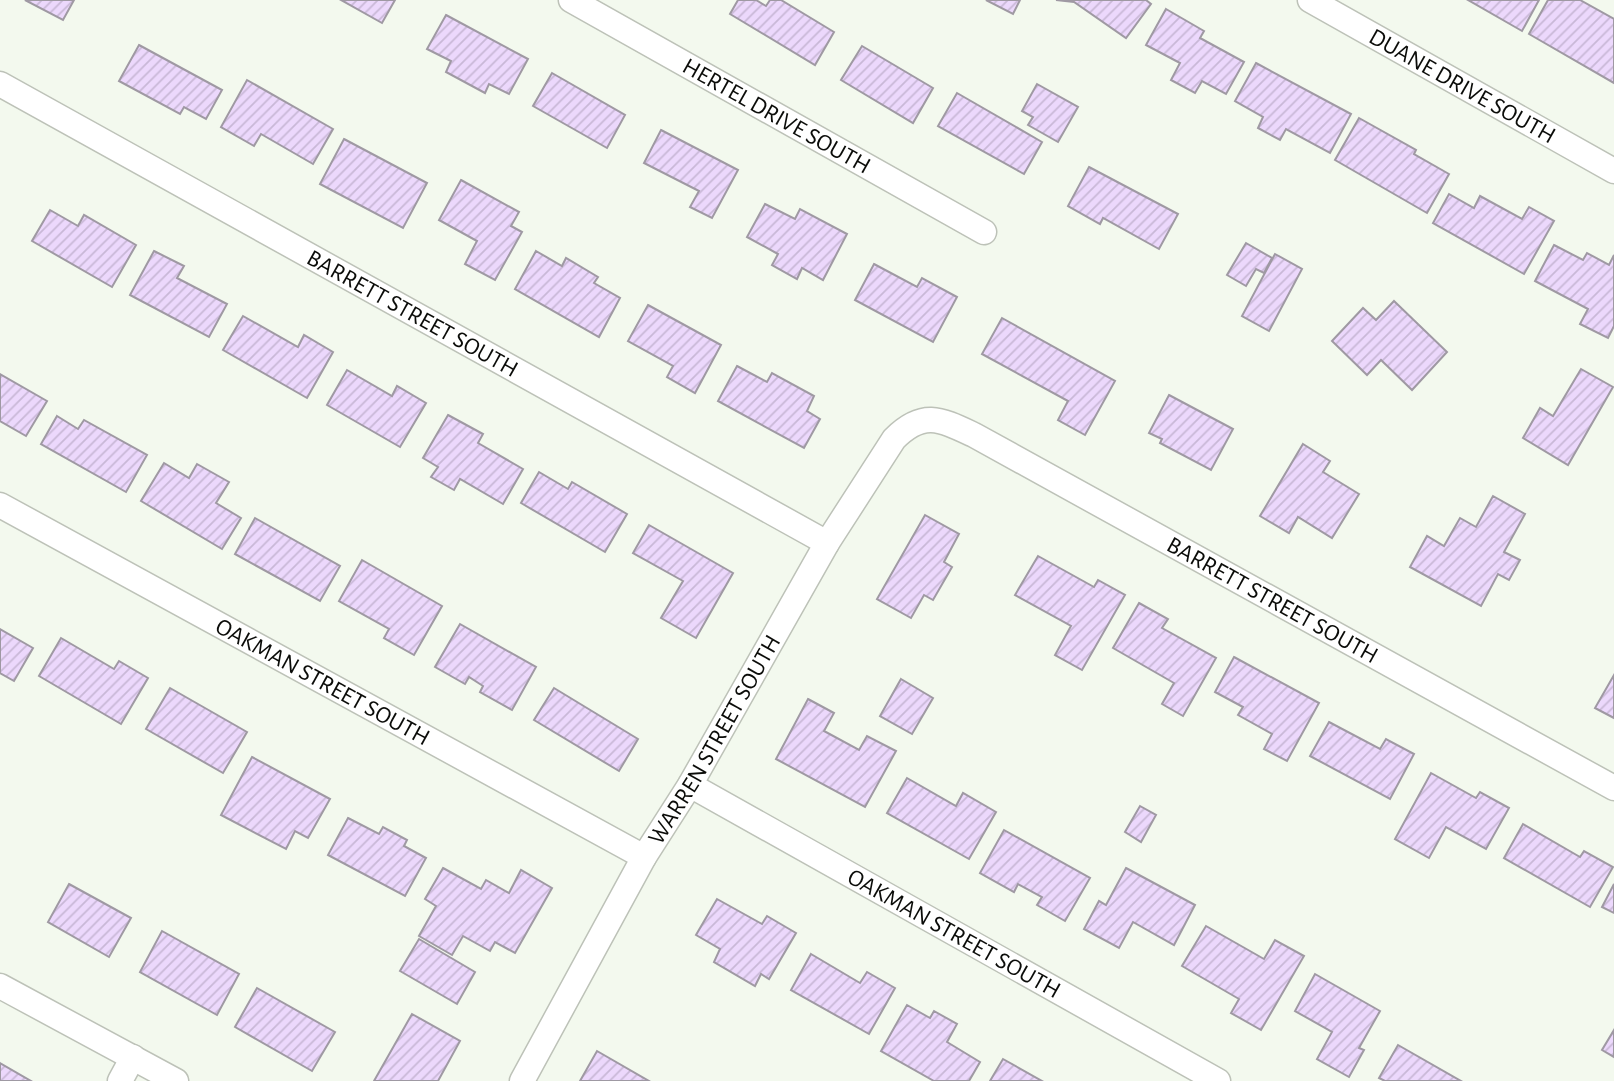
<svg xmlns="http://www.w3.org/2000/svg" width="1614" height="1081" font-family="'Alegreya Sans',sans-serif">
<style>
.building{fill:url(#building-hatch);stroke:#9f99a3;stroke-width:2}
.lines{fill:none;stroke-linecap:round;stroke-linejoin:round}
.street-casing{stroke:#bdc2b8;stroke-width:27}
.street{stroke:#fff;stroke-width:24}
.labels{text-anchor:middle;stroke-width:5;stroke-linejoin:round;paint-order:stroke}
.street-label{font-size:24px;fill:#0b0c09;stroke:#f3f9ee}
</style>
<defs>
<pattern id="building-hatch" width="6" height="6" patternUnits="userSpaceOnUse" patternTransform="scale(1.75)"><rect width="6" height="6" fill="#ecd8fc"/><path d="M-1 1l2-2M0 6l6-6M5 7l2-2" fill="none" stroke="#c9b8d7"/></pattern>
</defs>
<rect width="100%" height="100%" fill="#f3f9ee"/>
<g class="building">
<path d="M 25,0 L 74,0 L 63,20 Z"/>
<path d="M 341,0 L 395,0 L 382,23 Z"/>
<path d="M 738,0 L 756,0 L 766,6 L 770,0 L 781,0 L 834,32 L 815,65 L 730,14 Z"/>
<path d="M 986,0 L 1020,0 L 1013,14 Z"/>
<path d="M 1056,0 L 1146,0 L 1151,4 L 1126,38 L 1074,2 Z"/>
<path d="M 1468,0 L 1539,0 L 1522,31 Z"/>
<path d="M 1548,0 L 1580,0 L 1614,19 L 1614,83 L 1529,34 Z"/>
<path d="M 1166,9 L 1204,31 L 1200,38 L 1244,62 L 1226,94 L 1202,81 L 1195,93 L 1171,80 L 1180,63 L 1146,45 Z"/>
<path d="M 446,15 L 528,59 L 509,94 L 489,84 L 485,93 L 446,72 L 451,61 L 427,49 Z"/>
<path d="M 139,45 L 222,90 L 206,119 L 184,107 L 180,114 L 119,81 Z"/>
<path d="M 862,46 L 933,88 L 913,123 L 841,80 Z"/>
<path d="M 1256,63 L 1351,114 L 1330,153 L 1286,129 L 1280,140 L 1258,128 L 1263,117 L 1235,101 Z"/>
<path d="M 552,73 L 625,115 L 607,148 L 533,106 Z"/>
<path d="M 247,80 L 333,129 L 313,164 L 261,134 L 254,146 L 221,127 Z"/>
<path d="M 1037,84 L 1078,107 L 1058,142 L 1028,125 L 1033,117 L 1022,111 Z"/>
<path d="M 957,93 L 1042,142 L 1024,174 L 938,126 Z"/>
<path d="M 1359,118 L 1416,150 L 1414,154 L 1449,174 L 1427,213 L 1335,160 Z"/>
<path d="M 661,130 L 738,170 L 712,218 L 690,207 L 699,191 L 644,163 Z"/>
<path d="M 344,139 L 427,183 L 403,228 L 320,184 Z"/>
<path d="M 1089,167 L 1178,214 L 1159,249 L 1103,218 L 1100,224 L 1068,206 Z"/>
<path d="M 461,180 L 519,212 L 511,226 L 522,232 L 495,280 L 465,264 L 477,241 L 439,220 Z"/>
<path d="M 1449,194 L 1474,208 L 1480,196 L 1522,219 L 1529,207 L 1554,221 L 1524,274 L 1433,223 Z"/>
<path d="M 765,204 L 795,219 L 800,209 L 847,234 L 823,280 L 802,268 L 797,279 L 772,265 L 778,254 L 747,237 Z"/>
<path d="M 50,210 L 78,226 L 84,215 L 136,245 L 112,287 L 32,241 Z"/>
<path d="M 1246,243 L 1272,258 L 1264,273 L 1256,269 L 1246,286 L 1227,275 Z"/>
<path d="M 1554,245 L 1583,260 L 1587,253 L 1609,265 L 1614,255 L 1614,326 L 1608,338 L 1580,324 L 1588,309 L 1535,281 Z"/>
<path d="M 154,251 L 184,266 L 177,278 L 227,304 L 209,337 L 130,295 Z"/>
<path d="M 536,251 L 562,266 L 566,258 L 598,277 L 594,283 L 620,298 L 599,337 L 515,289 Z"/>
<path d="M 1275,254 L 1302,269 L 1269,331 L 1242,316 Z"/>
<path d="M 874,264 L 917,287 L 922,278 L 957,297 L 933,342 L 855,300 Z"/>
<path d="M 1394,301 L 1447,352 L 1412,390 L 1381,360 L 1367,375 L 1332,341 L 1363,308 L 1376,320 Z"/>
<path d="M 648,305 L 721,345 L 695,393 L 667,377 L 673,366 L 628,341 Z"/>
<path d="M 243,316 L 298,347 L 304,335 L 333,352 L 307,398 L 223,350 Z"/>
<path d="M 1002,318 L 1115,381 L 1085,435 L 1058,420 L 1068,401 L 982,354 Z"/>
<path d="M 737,366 L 767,382 L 772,373 L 814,396 L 807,411 L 820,419 L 804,448 L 718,401 Z"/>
<path d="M 1581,369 L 1613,387 L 1568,465 L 1523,438 L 1540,408 L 1553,416 Z"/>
<path d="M 347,370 L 392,396 L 397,386 L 426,403 L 400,447 L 327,405 Z"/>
<path d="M 0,374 L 47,401 L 26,436 L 0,421 Z"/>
<path d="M 1169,395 L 1233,429 L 1211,470 L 1160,443 L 1162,439 L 1149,433 Z"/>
<path d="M 448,415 L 483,434 L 478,443 L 523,469 L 503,504 L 460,479 L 454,490 L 431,477 L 438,467 L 423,458 Z"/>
<path d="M 57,416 L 78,429 L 84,420 L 147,455 L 126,492 L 41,444 Z"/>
<path d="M 1303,444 L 1330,461 L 1323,472 L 1359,494 L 1332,538 L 1298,517 L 1289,533 L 1260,516 Z"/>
<path d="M 164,463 L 189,478 L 197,464 L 229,482 L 216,503 L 241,518 L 222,549 L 141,501 Z"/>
<path d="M 539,472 L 568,489 L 572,482 L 627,514 L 605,552 L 521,503 Z"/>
<path d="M 1493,496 L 1525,514 L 1504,552 L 1520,560 L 1509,580 L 1498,574 L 1481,606 L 1410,567 L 1427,536 L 1444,546 L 1460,518 L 1476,527 Z"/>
<path d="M 925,515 L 959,534 L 944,562 L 952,567 L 933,600 L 924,595 L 911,618 L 877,599 Z"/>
<path d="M 255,518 L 340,566 L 320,601 L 235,554 Z"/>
<path d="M 649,525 L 733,573 L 696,638 L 661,618 L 683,581 L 633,553 Z"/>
<path d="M 1038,556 L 1094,587 L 1098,580 L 1125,595 L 1082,670 L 1055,655 L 1071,626 L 1015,595 Z"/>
<path d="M 362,560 L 442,606 L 414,655 L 384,638 L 389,629 L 339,601 Z"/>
<path d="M 1139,603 L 1168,619 L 1162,628 L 1216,658 L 1183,716 L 1162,704 L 1174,683 L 1113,648 Z"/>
<path d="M 460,624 L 536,667 L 512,710 L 480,692 L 483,686 L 469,677 L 465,684 L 435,667 Z"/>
<path d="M 0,629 L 33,648 L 14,681 L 0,673 Z"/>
<path d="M 61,638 L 114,669 L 119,661 L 148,678 L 121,724 L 39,676 Z"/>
<path d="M 1234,657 L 1319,703 L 1287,761 L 1264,749 L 1272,734 L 1238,715 L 1243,707 L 1215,692 Z"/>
<path d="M 1614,675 L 1614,718 L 1595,708 Z"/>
<path d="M 901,679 L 933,698 L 912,734 L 880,716 Z"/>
<path d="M 170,688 L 247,732 L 223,773 L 146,729 Z"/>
<path d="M 554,688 L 638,739 L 619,771 L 534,720 Z"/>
<path d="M 808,699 L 834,713 L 824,731 L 859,750 L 867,736 L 896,751 L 865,807 L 776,759 Z"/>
<path d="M 1329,722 L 1380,749 L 1386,739 L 1414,754 L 1390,799 L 1310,756 Z"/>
<path d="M 252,757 L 330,799 L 308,838 L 295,831 L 286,849 L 221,815 Z"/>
<path d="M 1431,773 L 1476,798 L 1480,792 L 1509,808 L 1486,849 L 1446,827 L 1429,858 L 1395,839 Z"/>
<path d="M 907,778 L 956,806 L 963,793 L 996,812 L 969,859 L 887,813 Z"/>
<path d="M 1140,806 L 1156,815 L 1141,842 L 1125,832 Z"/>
<path d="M 348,818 L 379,834 L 383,827 L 407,840 L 404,846 L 426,858 L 405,896 L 328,855 Z"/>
<path d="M 1523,824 L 1580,857 L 1584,851 L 1613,867 L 1590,907 L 1504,858 Z"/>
<path d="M 1004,830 L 1090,878 L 1065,921 L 1037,905 L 1042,897 L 1018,884 L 1014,892 L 980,873 Z"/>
<path d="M 443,868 L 481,889 L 486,880 L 509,893 L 521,870 L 552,888 L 515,953 L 495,942 L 490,951 L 463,936 L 452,955 L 419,936 L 436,906 L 425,899 Z"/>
<path d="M 1126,868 L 1195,905 L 1174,945 L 1133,922 L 1119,948 L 1084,929 L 1099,901 L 1106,905 Z"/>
<path d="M 69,884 L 131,918 L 109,957 L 48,922 Z"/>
<path d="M 1614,884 L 1614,913 L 1602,907 Z"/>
<path d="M 717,899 L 762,924 L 767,916 L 796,933 L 769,979 L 761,974 L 755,986 L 714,962 L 720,949 L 696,935 Z"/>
<path d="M 1206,926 L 1264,959 L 1275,940 L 1304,956 L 1261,1030 L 1231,1013 L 1239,999 L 1182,966 Z"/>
<path d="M 162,931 L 239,974 L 217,1015 L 140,972 Z"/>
<path d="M 419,939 L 475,972 L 457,1004 L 400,971 Z"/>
<path d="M 811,954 L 860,983 L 867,972 L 895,988 L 869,1034 L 791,990 Z"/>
<path d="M 1315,974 L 1380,1011 L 1359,1048 L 1364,1050 L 1349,1077 L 1317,1059 L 1332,1032 L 1295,1011 Z"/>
<path d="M 257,988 L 335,1032 L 312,1071 L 235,1027 Z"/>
<path d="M 907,1005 L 930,1018 L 934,1011 L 957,1024 L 947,1042 L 980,1062 L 969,1081 L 934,1081 L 881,1051 Z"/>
<path d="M 412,1014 L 460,1041 L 438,1081 L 374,1081 Z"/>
<path d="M 1614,1030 L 1614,1057 L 1602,1050 Z"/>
<path d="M 1398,1045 L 1461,1081 L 1385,1081 L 1379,1078 Z"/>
<path d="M 597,1051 L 649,1081 L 580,1081 Z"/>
<path d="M 1003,1059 L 1042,1081 L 990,1081 Z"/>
<path d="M 0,1063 L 31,1081 L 0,1081 Z"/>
</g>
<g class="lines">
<defs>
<g id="street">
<path id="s1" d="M 571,0 L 984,232"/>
<path id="s2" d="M 1310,0 L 1614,171"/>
<path id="s3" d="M 0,84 L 827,543"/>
<path id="s4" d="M 0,505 L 644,857"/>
<path id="s5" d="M 690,785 L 1218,1081"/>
<path d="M 0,986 L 176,1081"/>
<path d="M 120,1081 L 133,1057"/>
<path id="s6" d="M 522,1081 L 644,857 L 690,785 L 827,543 L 894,439 C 923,410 940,419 974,435 L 1614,788"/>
</g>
</defs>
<use href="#street" class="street-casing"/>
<use href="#street" class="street"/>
</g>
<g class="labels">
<g class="street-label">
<text dy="8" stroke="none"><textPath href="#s2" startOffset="175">DUANE DRIVE SOUTH</textPath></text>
<text dy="8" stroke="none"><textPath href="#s1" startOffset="236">HERTEL DRIVE SOUTH</textPath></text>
<text dy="8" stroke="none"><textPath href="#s3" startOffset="472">BARRETT STREET SOUTH</textPath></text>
<text dy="8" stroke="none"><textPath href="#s6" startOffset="1172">BARRETT STREET SOUTH</textPath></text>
<text dy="8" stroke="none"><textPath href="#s4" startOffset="368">OAKMAN STREET SOUTH</textPath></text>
<text dy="8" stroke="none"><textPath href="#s6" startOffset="392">WARREN STREET SOUTH</textPath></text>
<text dy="8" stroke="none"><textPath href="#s5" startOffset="303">OAKMAN STREET SOUTH</textPath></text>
</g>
</g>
</svg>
